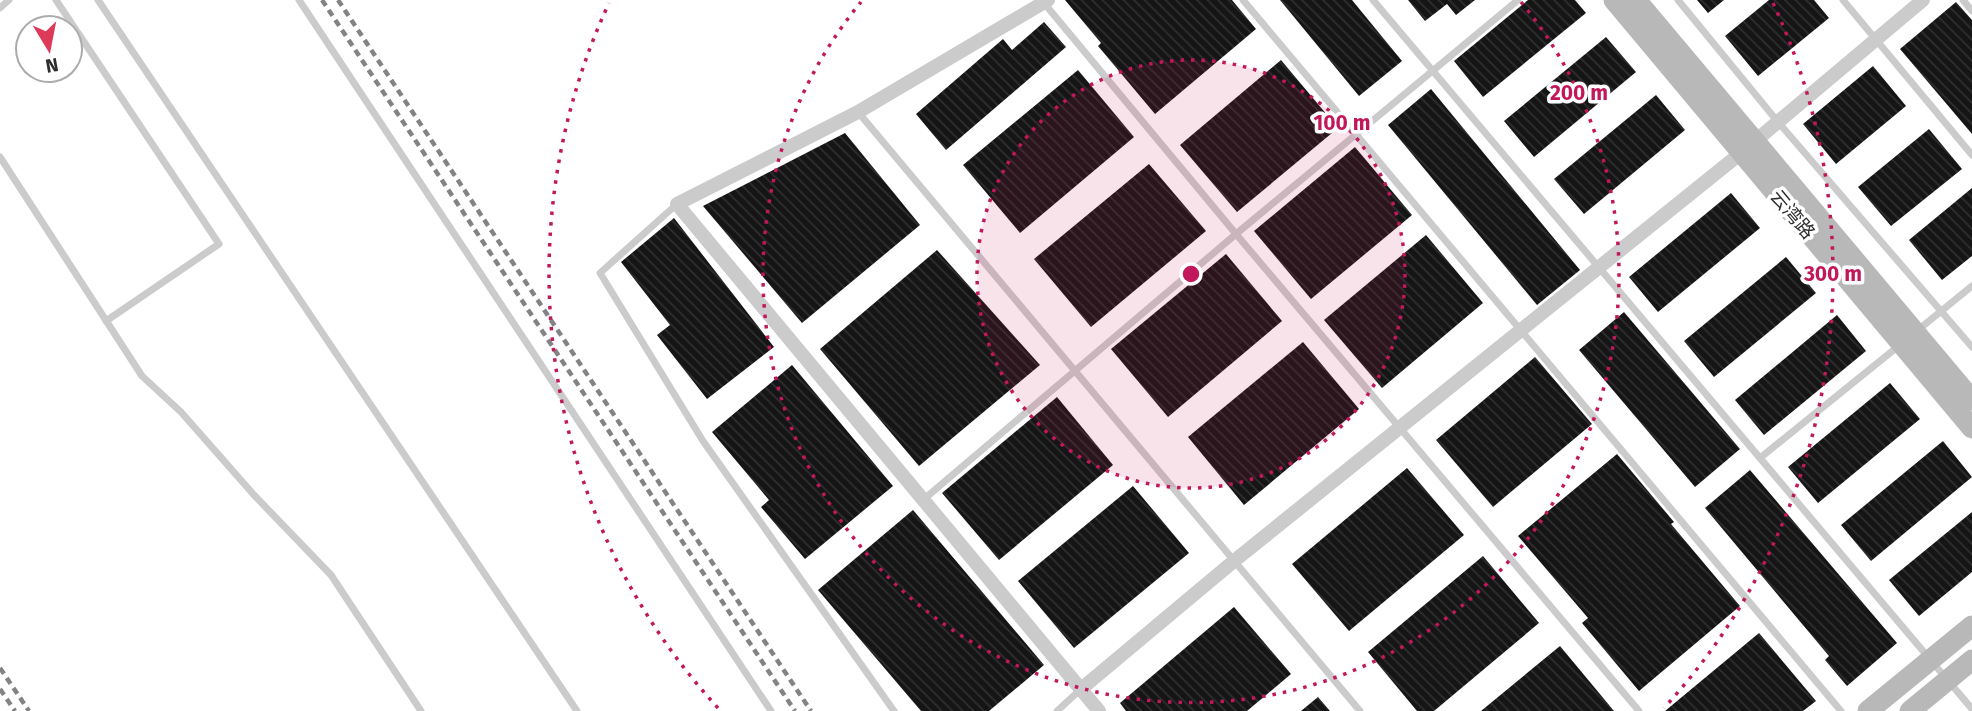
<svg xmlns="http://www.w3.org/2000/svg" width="1972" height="711" font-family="'Fira Sans','Noto Sans SC',sans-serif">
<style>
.building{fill:url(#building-back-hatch)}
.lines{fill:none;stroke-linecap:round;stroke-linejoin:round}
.lane{stroke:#cbcbcb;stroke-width:7}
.street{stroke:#cbcbcb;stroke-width:14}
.secondary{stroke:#b8b8b8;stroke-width:21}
.rail{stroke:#838383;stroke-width:4.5;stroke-dasharray:7 5;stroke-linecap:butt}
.ring{fill:none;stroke:#c2185b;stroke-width:3.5;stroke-dasharray:3.5 7}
.labels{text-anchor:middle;stroke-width:7;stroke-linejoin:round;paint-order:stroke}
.street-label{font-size:19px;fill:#2e2e2e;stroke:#fff}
.centre{fill:#c2185b;stroke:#fff;stroke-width:3.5}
.ring-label{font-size:21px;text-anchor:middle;font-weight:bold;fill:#c2185b;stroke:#fff;stroke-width:7;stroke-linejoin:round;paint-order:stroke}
</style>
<defs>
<pattern id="building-back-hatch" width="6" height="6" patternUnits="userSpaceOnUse" patternTransform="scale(1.75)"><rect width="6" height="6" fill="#151515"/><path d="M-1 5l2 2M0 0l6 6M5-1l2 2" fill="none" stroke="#2f2f2f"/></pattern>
</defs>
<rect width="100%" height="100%" fill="#fff"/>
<g class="building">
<path d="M 1065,0 L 1232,0 L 1256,29 L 1155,114 L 1098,46 L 1101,43 Z"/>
<path d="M 1280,0 L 1352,0 L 1402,61 L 1359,96 Z"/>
<path d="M 1408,0 L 1475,0 L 1456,15 L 1447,4 L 1425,21 Z"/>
<path d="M 1528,0 L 1575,0 L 1586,13 L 1483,97 L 1454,61 Z"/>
<path d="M 1697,0 L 1724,0 L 1708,13 Z"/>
<path d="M 1769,0 L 1814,0 L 1829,18 L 1758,76 L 1725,36 Z"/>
<path d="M 1956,2 L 1972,20 L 1972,134 L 1900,49 Z"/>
<path d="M 1044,22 L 1066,47 L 946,150 L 916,114 L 1003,39 L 1012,50 Z"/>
<path d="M 1606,37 L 1636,72 L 1534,157 L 1504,121 Z"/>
<path d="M 1281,60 L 1338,128 L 1237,212 L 1180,145 Z"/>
<path d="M 1873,66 L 1906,106 L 1836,164 L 1803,124 Z"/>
<path d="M 1078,70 L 1134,137 L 1020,233 L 963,165 Z"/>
<path d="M 1431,89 L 1580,270 L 1537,305 L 1388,125 Z"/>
<path d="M 1656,95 L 1685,130 L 1584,214 L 1554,179 Z"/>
<path d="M 1929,129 L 1962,169 L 1891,226 L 1858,187 Z"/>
<path d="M 845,133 L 920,225 L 802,323 L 703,206 Z"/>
<path d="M 1355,147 L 1412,215 L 1311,299 L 1254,231 Z"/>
<path d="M 1149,164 L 1206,231 L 1091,327 L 1034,259 Z"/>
<path d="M 1972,188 L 1972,256 L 1942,280 L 1909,240 Z"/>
<path d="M 1731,193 L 1760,228 L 1658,312 L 1629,277 Z"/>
<path d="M 674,218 L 774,347 L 707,399 L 657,335 L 670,325 L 621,262 Z"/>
<path d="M 1426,235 L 1483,303 L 1382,388 L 1324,320 Z"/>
<path d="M 937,250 L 1040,365 L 919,466 L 820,349 Z"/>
<path d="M 1226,254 L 1282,321 L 1168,417 L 1111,349 Z"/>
<path d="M 1786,257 L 1816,293 L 1714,377 L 1684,341 Z"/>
<path d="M 1624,312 L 1740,449 L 1695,487 L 1579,350 Z"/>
<path d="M 1837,315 L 1866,351 L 1764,435 L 1735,400 Z"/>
<path d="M 1303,342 L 1359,409 L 1244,505 L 1188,437 Z"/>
<path d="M 1535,357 L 1592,424 L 1493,507 L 1436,440 Z"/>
<path d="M 792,365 L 893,486 L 805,559 L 761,507 L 769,500 L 712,432 Z"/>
<path d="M 1890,383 L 1920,419 L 1818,503 L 1788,467 Z"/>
<path d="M 1057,397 L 1113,465 L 999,560 L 942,493 Z"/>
<path d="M 1943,441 L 1972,477 L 1871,561 L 1841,525 Z"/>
<path d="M 1617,454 L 1674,522 L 1671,524 L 1740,606 L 1639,691 L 1582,623 L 1588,618 L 1518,536 Z"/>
<path d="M 1407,468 L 1464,535 L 1349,631 L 1292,564 Z"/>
<path d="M 1750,470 L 1897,643 L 1847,686 L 1825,660 L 1829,656 L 1705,508 Z"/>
<path d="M 1133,486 L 1189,553 L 1074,648 L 1018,581 Z"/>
<path d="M 913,510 L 1044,665 L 989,711 L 921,711 L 818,590 Z"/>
<path d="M 1972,512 L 1972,572 L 1919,616 L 1889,580 Z"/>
<path d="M 1483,556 L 1539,623 L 1434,711 L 1417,711 L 1368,652 Z"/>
<path d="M 1234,607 L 1291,674 L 1247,711 L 1126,711 L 1120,703 Z"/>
<path d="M 1759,633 L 1816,701 L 1803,711 L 1665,711 Z"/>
<path d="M 1560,646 L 1614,711 L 1481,711 Z"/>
<path d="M 1318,697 L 1330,711 L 1301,711 Z"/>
</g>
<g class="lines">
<g class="lane">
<path d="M 56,0 L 219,244 L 106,321"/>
<path d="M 98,0 L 577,711"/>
<path d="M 299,0 L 771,711"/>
<path d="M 1243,0 L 1841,711"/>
<path d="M 1373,0 L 1972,709"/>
<path d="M 1678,0 L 1778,122 L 1972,347"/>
<path d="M 1843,0 L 1972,155"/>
<path d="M 1963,0 L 1972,11"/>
<path d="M 1044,3 L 1236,234 L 1639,711"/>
<path d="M 0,8 L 9,0"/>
<path d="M 858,112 L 1360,711"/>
<path d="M 0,157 L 142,376 L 181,412 L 254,495 L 331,575 L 421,711"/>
<path d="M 677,204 L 600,273 L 703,441 L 894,711"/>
<path d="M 1918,330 L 1972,286"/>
<path d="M 1760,458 L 1901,344"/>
<path d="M 923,500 L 1236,234 L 1518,0"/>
<path d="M 1057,711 L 1081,689"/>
</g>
<g class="street">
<path d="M 1048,0 L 858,112 L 677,204 L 1099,711"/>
<path d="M 1081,689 L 1234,561 L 1741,153 L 1923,0"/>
</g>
<g class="secondary">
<path d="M 1614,0 L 1972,428"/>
<path d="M 1636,0 L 1972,400"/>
<path d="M 1868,711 L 1972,626"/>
<path d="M 1910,711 L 1972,660"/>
</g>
<g class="rail">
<path d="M 322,0 L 795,711"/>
<path d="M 338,0 L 811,711"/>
<path d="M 0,668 L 29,711"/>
<path d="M 0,689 L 15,711"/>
</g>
</g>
<circle cx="1191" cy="274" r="214" fill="#c2185b" fill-opacity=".12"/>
<g class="ring">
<circle cx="1191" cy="274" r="214"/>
<path d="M1521 2A428 428 0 1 1 861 2"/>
<path d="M718 708A642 642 0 0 1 609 3M1773 3A642 642 0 0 1 1664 708"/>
</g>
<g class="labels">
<g class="street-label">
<text transform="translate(1793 214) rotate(50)" y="7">云湾路</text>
</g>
</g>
<circle cx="1191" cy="274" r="10" class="centre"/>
<g class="ring-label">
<text x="1579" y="100">200 m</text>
<text x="1342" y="130">100 m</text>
<text x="1833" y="281">300 m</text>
</g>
<g transform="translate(49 49) rotate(170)"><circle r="33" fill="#ffffff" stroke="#ababab" stroke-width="2"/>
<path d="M0-5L12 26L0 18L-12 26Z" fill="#dd3959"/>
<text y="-10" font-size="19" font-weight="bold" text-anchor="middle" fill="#2e2e2e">N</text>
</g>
</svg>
